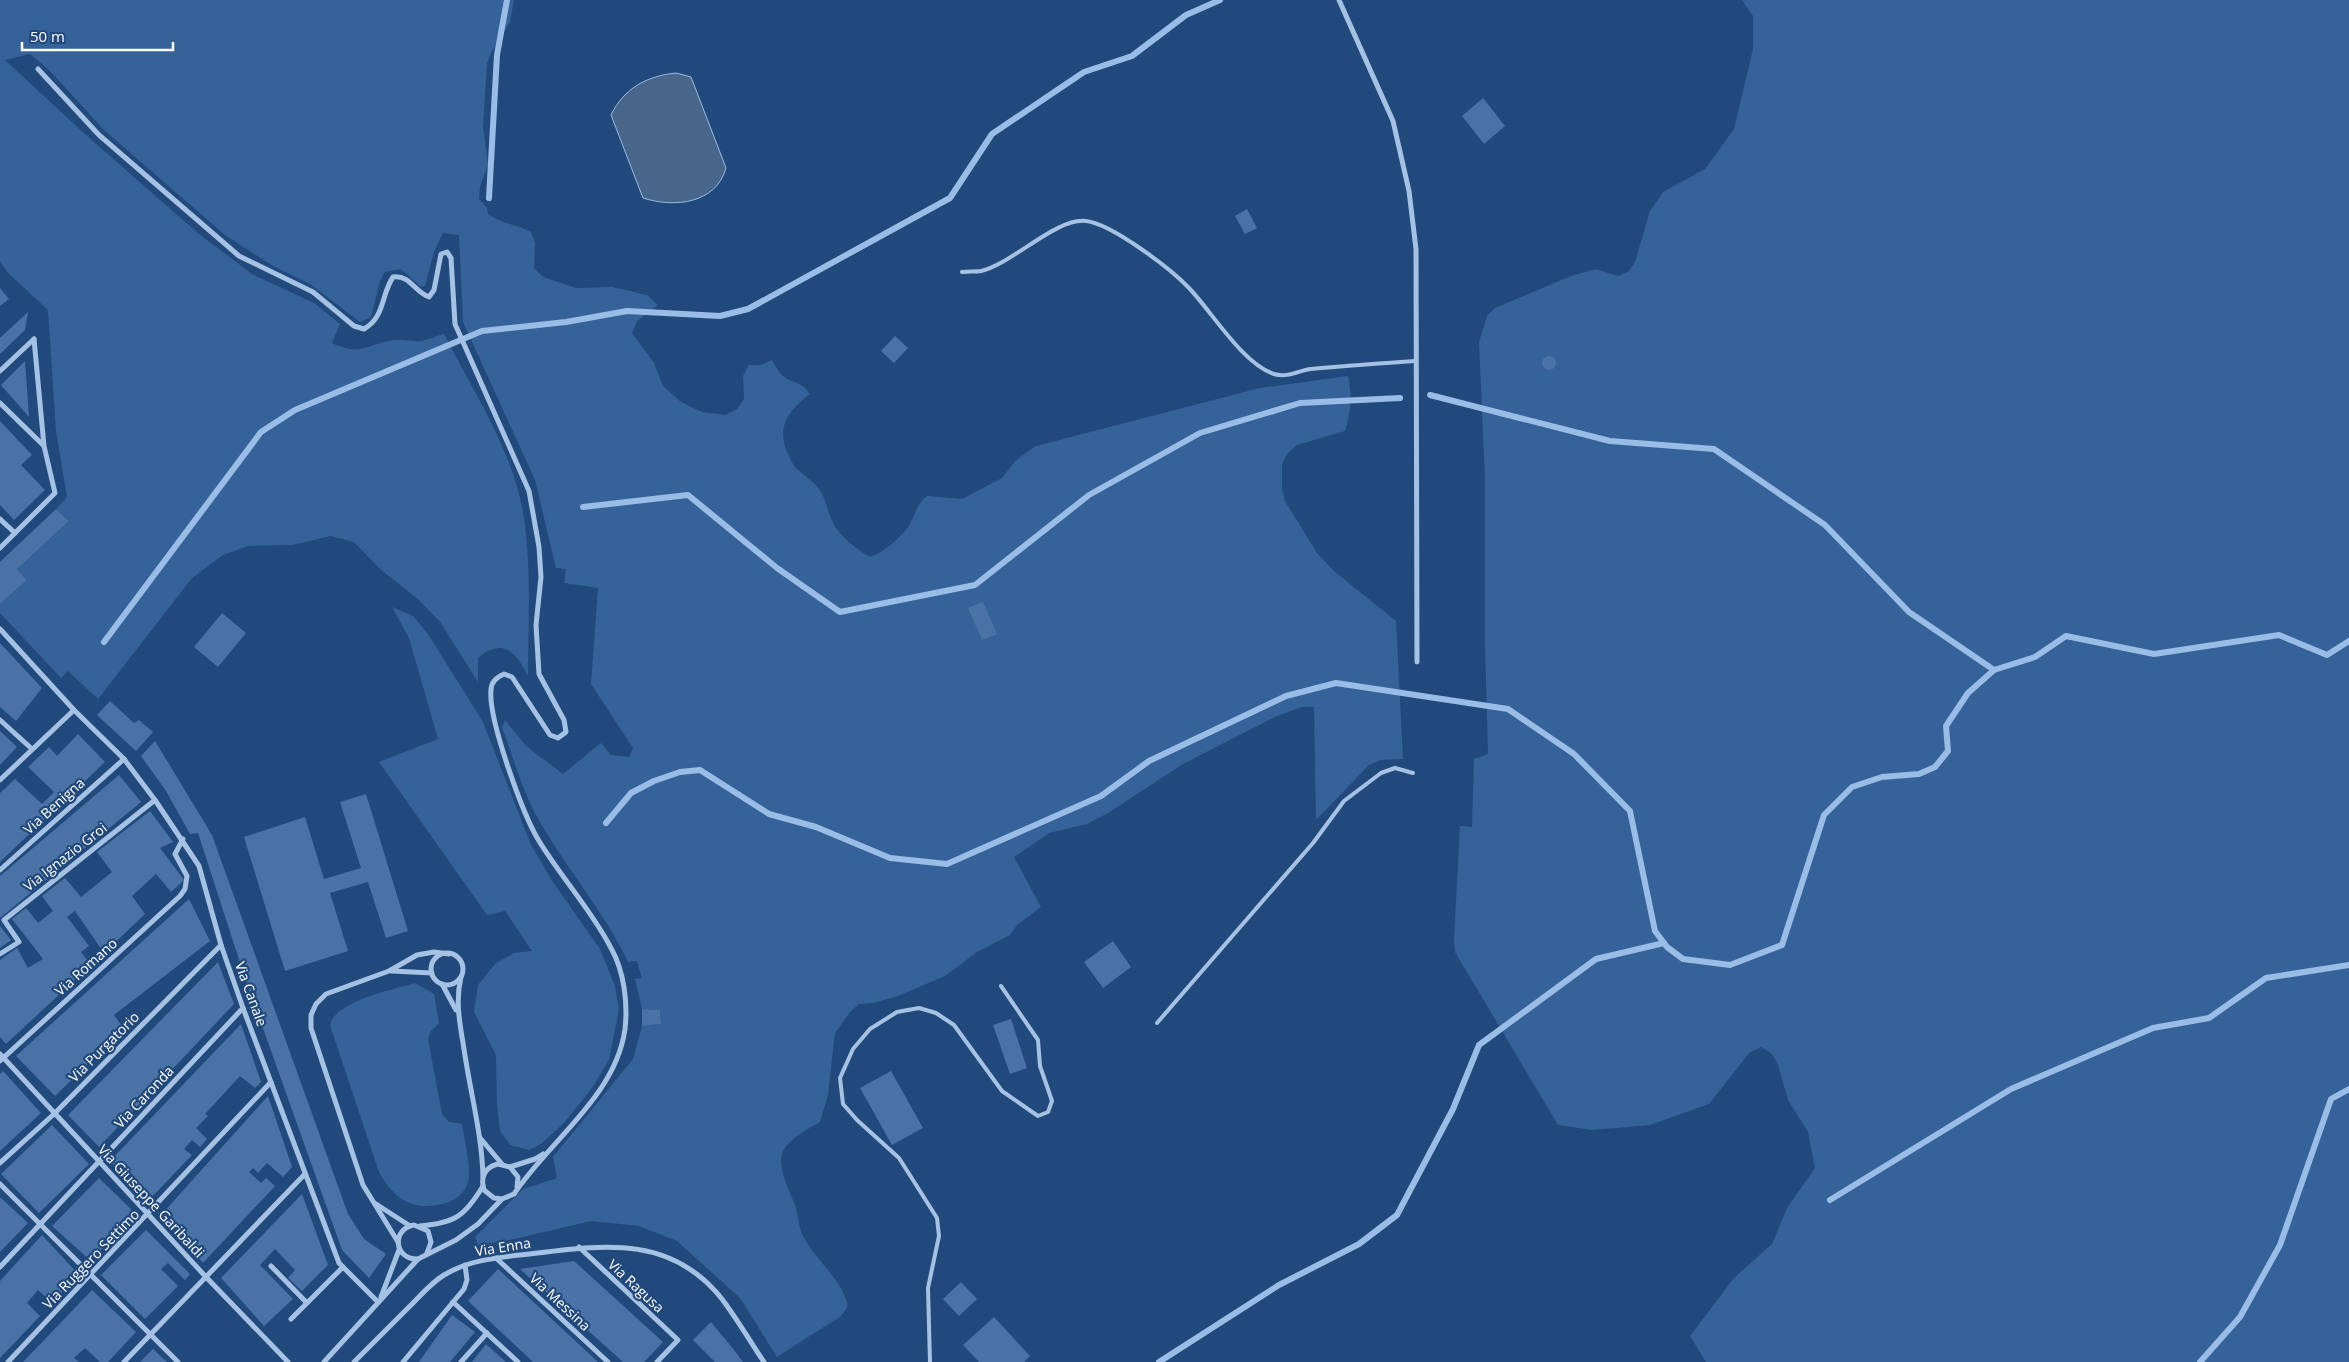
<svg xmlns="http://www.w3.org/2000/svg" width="2349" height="1362" font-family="'Open Sans',sans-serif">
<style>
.green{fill:#356299}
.water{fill:#48658a;stroke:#99bde6}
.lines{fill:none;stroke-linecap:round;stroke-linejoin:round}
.stream{stroke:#99bde6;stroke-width:6}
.building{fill:#4b72a4}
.lane{stroke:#a5c2e5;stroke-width:4}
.street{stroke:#a5c2e5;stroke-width:5}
.labels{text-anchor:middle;stroke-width:4.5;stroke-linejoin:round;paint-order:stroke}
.street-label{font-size:14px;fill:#fff;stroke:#22497b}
</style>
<rect width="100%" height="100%" fill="#22497b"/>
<g class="green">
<path d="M 0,0 L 514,0 L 510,22 L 491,53 L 487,64 L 483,127 L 488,164 L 480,187 L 479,199 L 487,208 L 488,214 C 501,224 517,224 531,232 L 535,243 L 534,268 L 543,277 L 576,288 L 612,287 L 647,295 L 658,305 L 637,321 L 632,333 L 654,363 L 663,386 L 681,402 L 702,412 L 726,415 L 737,409 L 744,399 L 743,376 L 749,365 L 761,365 L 772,360 C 775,365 778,371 782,375 C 793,385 799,379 810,394 C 790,409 776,426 787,452 C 790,457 792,464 796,468 C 804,476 816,483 821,492 C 826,501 828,511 832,521 C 839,536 856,549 870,557 C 884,552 899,539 908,527 C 916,515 915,506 927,496 L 962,499 L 1002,478 L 1016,460 L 1036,446 L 1260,388 L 1348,376 C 1352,395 1351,412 1345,431 L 1297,445 L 1288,453 L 1282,464 L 1282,489 L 1285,501 L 1317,553 L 1334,571 L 1396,621 L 1403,759 L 1381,760 L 1369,765 L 1316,820 L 1314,707 L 1302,707 L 1277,716 L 1183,764 L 1108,813 L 1087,824 L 1049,833 L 1014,857 L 1041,907 L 1017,925 L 1010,935 L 977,952 L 945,976 L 898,996 L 873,1003 L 859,1004 L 850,1012 L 835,1033 L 828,1095 L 820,1122 C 776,1147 773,1154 793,1200 C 798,1211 798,1225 803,1236 C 816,1261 842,1279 848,1306 L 841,1316 L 777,1357 L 740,1298 L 677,1241 L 639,1226 L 591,1221 L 510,1240 L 478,1245 L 475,1237 L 523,1189 L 557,1178 L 553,1157 L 633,1059 L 642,1026 L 661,1024 L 660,1010 L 642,1009 L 635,979 L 642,978 L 637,961 L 628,962 C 603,909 563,865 535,813 C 521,787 513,756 502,728 L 505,720 L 526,746 L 563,774 L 601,743 L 611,755 L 629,757 L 633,748 L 591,684 L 598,588 L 564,583 L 566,569 L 556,568 L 535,480 L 463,322 L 459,235 L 443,233 L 434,252 L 425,286 L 421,287 L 401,269 L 385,272 L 380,281 L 371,317 L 360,322 L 310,284 L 273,266 L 225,235 L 104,130 L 50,71 L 30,54 L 5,60 L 86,135 L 199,234 L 252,274 L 314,303 L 340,324 L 332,343 C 359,356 364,346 389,341 C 400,338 410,342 421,341 C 428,340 436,336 444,334 C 473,391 512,449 523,512 C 532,565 528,622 528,676 C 516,652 503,637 478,658 L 478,682 L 440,622 L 419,600 L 380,569 L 354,542 L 330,536 L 293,545 L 248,546 L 223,555 L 192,578 L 98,699 L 68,671 L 61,678 L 0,613 L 0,604 L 27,580 L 17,569 L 69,521 L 56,509 L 67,497 L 56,431 L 48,310 L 9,274 L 0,262 Z"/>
<path d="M 1742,0 L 2349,0 L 2349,1362 L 1706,1362 L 1690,1336 L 1734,1278 L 1772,1244 L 1787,1208 L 1815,1168 L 1808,1132 L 1788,1100 L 1778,1065 L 1772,1054 L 1761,1047 L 1749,1053 L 1709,1104 L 1650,1125 L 1592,1130 L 1558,1125 L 1455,952 L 1454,940 L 1460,826 L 1472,827 L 1474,759 L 1488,754 L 1485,644 L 1485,478 L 1479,342 L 1487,316 L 1495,308 L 1571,276 L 1596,269 L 1618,276 L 1628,272 L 1635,262 L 1650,211 L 1663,192 L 1705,169 L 1734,129 L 1753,49 L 1753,16 Z"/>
<path d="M 392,607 L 413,616 L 428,634 L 483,722 L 531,845 L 553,882 L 600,949 L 615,986 L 619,1009 L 609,1060 L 592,1088 L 564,1123 L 541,1144 L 529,1150 L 510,1145 L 500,1131 L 497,1104 L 496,1055 L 474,1012 L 478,985 L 495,964 L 514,953 L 532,951 L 505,911 L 487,915 L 379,762 L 438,739 L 409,638 Z"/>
<path d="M 415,983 L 434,994 L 439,1023 L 431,1031 L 428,1039 L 442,1114 L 449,1122 L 462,1124 C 464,1138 472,1170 468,1182 C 465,1193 456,1200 446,1203 C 415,1212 395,1201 379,1172 L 330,1025 C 336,1000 393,990 415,983 Z"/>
</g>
<path class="water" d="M 676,73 L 691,77 L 726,168 C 716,204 674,208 643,198 L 611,115 C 624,88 647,76 676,73 Z"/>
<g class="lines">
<g class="stream">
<path d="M 489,198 L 497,55 L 507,0"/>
<path d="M 1430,395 L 1610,441 L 1714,449 L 1825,525 L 1909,612 L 1994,670"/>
<path d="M 583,507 L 688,495 L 777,568 L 840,612 L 975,585 L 1089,495 L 1200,433 L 1300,403 L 1400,398"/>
<path d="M 104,642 L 261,432 L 295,410 L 482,331 L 566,322 L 627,311 L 720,316 L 748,309 L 950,198 L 992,134 L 1084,72 L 1132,56 L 1186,15 L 1220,0"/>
<path d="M 606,823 L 631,793 L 654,781 L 680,772 L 700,770 L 769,814 L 816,827 L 890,858 L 947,864 L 1101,796 L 1149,761 L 1286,696 L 1336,683 L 1508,709 L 1574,754 L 1630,811 L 1655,931 L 1667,947 L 1683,959 L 1730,965 L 1782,945 L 1824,815 L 1852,787 L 1882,777 L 1919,774 L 1935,767 L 1948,751 L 1946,726 L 1968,693 L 1994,670 L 2035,657 L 2066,636 L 2154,654 L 2279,635 L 2327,655 L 2349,641"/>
<path d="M 1830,1200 L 2011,1089 L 2153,1028 L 2209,1018 L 2266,978 L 2349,965"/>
<path d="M 1159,1362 L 1279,1285 L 1359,1244 L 1397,1215 L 1453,1109 L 1479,1045 L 1596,959 L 1664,943"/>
<path d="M 2200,1362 L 2240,1317 L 2280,1245 L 2331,1099 L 2349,1089"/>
</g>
</g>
<g class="building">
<path d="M 1483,98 L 1505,126 L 1484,144 L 1462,116 Z"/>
<path d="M 1247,209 L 1257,228 L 1245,234 L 1235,216 Z"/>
<path d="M 0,288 L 9,299 L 0,306 Z"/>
<path d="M 28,312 L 25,330 L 0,354 L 0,338 Z"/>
<path d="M 895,336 L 908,348 L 894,363 L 881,351 Z"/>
<circle cx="1549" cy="363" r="7"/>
<path d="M 25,361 L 29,417 L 1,385 Z"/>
<path d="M 0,421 L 32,455 L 21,465 L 45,490 L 14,520 L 0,505 Z"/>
<path d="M 56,509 L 69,521 L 17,569 L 27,580 L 0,604 L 0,562 Z"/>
<path d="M 983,602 L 997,634 L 982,640 L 968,608 Z"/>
<path d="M 222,613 L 246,633 L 218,667 L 194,647 Z"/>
<path d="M 0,643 L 42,688 L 16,721 L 0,707 Z"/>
<path d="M 110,701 L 134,723 L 139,720 L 153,732 L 136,751 L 97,715 Z"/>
<path d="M 0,731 L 17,747 L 0,765 Z"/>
<path d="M 78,734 L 105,762 L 0,862 L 0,793 L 15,779 L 42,804 L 54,792 L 28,767 L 49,747 L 57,756 Z"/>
<path d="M 155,741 L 212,835 L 348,1214 L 364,1239 L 386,1254 L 369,1278 L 342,1250 L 244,975 L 198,833 L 190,834 L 166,791 L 141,756 Z"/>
<path d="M 119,775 L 141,802 L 0,918 L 0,876 Z"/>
<path d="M 366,794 L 408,931 L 386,938 L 368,882 L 330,893 L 348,951 L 285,971 L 244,837 L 305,817 L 324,879 L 361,868 L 340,802 Z"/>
<path d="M 150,811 L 173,842 L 160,848 L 184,880 L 171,892 L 156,874 L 132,896 L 145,914 L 104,953 L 75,911 L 67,917 L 89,946 L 81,952 L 91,965 L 6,1044 L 0,1037 L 0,960 L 17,948 L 28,968 L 43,959 L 12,919 L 26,908 L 38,923 L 53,911 L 42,896 L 65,878 L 81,897 L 112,872 L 97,852 Z"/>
<path d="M 189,899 L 210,941 L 114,1015 L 124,1029 L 55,1096 L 16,1056 Z"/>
<path d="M 0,926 L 11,940 L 0,948 Z"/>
<path d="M 1113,941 L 1131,967 L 1103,988 L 1084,962 Z"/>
<path d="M 218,962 L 234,1004 L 99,1147 L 68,1115 Z"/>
<path d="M 642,1009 L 660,1010 L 661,1024 L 642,1026 Z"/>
<path d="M 1011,1019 L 1027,1068 L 1010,1074 L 993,1025 Z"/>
<path d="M 241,1024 L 261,1082 L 255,1088 L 240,1076 L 205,1114 L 208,1116 L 196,1128 L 207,1139 L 200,1147 L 192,1140 L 184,1149 L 192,1155 L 148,1201 L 110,1161 Z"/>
<path d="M 3,1071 L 41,1113 L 0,1151 L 0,1074 Z"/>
<path d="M 891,1071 L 923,1128 L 892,1145 L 860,1088 Z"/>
<path d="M 268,1096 L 292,1167 L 283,1177 L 267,1163 L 258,1173 L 253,1168 L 249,1172 L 261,1183 L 266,1178 L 275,1186 L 203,1263 L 162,1214 Z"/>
<path d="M 52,1125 L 89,1164 L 39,1213 L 1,1174 Z"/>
<path d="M 99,1178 L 135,1213 L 91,1261 L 52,1226 Z"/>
<path d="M 302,1194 L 328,1265 L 302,1291 L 288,1278 L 295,1270 L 275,1249 L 260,1265 L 293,1299 L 264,1326 L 221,1278 Z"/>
<path d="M 0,1197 L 28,1223 L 0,1252 Z"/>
<path d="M 146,1230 L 190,1274 L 185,1280 L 168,1263 L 161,1269 L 178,1286 L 145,1319 L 101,1275 Z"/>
<path d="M 42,1235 L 79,1275 L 52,1303 L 38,1290 L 27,1303 L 40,1316 L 0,1358 L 0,1281 Z"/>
<path d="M 574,1261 L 663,1342 L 644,1362 L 623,1362 L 520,1269 Z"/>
<path d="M 498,1269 L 598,1362 L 533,1362 L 468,1301 Z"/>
<path d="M 961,1282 L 977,1299 L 959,1316 L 943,1299 Z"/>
<path d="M 92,1290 L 136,1332 L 108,1362 L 100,1362 L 85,1348 L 74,1358 L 79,1362 L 23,1362 Z"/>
<path d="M 452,1315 L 475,1332 L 450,1362 L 419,1362 Z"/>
<path d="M 994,1317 L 1030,1356 L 1024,1362 L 979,1362 L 963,1345 Z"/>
<path d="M 711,1322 L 734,1350 L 743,1362 L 715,1362 L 693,1340 Z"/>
<path d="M 486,1344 L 506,1362 L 472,1362 Z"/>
<path d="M 153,1349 L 167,1362 L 140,1362 Z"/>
</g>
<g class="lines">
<g class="lane">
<path d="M 962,272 C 968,271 975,272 981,271 C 1012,264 1057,217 1086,221 C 1112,224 1171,269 1189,288 C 1212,312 1242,363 1274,374 C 1287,378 1298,371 1310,369 C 1346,366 1381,363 1416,361"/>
<path d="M 1157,1023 L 1313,843 L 1344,801 L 1381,773 L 1395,768 L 1413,773"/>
<path d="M 930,1362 L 928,1288 L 939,1236 L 937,1218 L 899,1158 L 857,1120 L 843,1104 L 840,1078 L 853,1049 L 870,1029 L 897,1012 L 919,1008 L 936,1013 L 954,1025 L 1002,1091 L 1038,1116 L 1048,1112 L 1052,1101 L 1040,1066 L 1038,1040 L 1001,986"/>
</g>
<g class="street">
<path d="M 1339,0 L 1393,121 L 1409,191 L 1416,249 L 1417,662"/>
<path d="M 38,69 L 99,135 L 239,256 L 313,292 L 354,326 L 364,329 C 385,317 381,295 393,277 C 411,275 414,292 429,297 L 434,290 L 441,254 L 447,252 L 451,258 L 455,324 L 529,491 L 539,547 L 541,577 L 536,625 L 539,674 L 564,720 L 566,732 L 558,738 L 550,735 L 512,677 L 504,674 C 497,677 491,682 491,690 C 488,719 523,815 539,841 C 561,877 592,911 611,948 C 624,971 628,1003 625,1029 C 616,1096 549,1141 514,1194 L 502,1199 L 478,1224 L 456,1240 L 418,1259 L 324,1362"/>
<path d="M 0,371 L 34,339"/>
<path d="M 0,403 L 43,445"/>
<path d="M 0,519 L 15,533"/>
<path d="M 0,548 L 55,493 L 44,446 L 34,339"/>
<path d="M 0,629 L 74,710 L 124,759 L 155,800 L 199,866 L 221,945 L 243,1008 L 339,1263 L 378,1302"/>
<path d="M 0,720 L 32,749"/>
<path d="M 0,780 L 74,710"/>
<path d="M 0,870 L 124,759"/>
<circle cx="447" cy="969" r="16"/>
<path d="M 0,954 L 19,942 L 4,920 L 155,800"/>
<path d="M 392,971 L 432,973"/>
<path d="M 461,977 C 455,1002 460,1024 464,1049 C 470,1091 482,1134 483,1177"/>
<path d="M 442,984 L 456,1010"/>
<path d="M 0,1054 L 206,1277 L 288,1362"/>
<path d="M 0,1061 L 180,896 L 185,889 L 187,876 L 175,854 L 183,839"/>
<path d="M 481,1139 L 502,1164"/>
<path d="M 0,1163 L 54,1114 L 221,945"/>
<path d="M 510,1167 L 535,1159 L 543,1154"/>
<path d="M 0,1184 L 178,1362"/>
<path d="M 502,1199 L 494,1198 L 484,1190 C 480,1177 485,1167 498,1164 L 510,1167 L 518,1177 L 517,1187"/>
<path d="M 376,1204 L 410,1226"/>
<path d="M 420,1226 C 455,1223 465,1216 483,1186"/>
<path d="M 398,1242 L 363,1185 L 311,1028 L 311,1015 L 316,1004 L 326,994 L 389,971 L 417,955 L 434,952 L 449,954"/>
<path d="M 579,1247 L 678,1340 L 657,1362"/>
<path d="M 496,1258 L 608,1362"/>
<path d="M 418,1259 C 394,1260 391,1229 414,1225 L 428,1231 L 431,1242 L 427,1253"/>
<path d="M 271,1266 L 307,1303"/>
<path d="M 0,1267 L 243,1008"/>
<path d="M 381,1297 L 399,1250"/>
<path d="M 453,1302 L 518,1362"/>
<path d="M 291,1319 L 343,1267"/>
<path d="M 8,1362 L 271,1082"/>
<path d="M 124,1362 L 305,1174"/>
<path d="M 354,1362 C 373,1343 391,1325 410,1306 C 420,1296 431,1283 444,1275 C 472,1258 506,1257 538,1253 C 608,1244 673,1237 722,1299 C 737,1319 750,1341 764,1362"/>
<path d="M 403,1362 L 464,1289 L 467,1280 L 465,1265"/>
<path d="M 461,1362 L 487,1333"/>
</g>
</g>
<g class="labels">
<g class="street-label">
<text transform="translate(54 806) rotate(-42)" y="5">Via Benigna</text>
<text transform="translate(65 857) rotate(-38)" y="5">Via Ignazio Groi</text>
<text transform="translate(86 967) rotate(-42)" y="5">Via Romano</text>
<text transform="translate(251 994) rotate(70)" y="5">Via Canale</text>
<text transform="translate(104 1047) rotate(-45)" y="5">Via Purgatorio</text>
<text transform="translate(144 1097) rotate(-47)" y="5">Via Caronda</text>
<text transform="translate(151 1201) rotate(47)" y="5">Via Giuseppe Garibaldi</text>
<text transform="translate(503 1247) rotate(-9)" y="5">Via Enna</text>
<text transform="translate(91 1259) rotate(-46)" y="5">Via Ruggero Settimo</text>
<text transform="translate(636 1286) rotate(43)" y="5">Via Ragusa</text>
<text transform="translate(560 1302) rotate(43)" y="5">Via Messina</text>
</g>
</g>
<path d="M22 42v8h151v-8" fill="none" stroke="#ffffff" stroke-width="2.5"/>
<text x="30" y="42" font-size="15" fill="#ffffff" stroke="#22497b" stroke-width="4" paint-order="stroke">50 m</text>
</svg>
